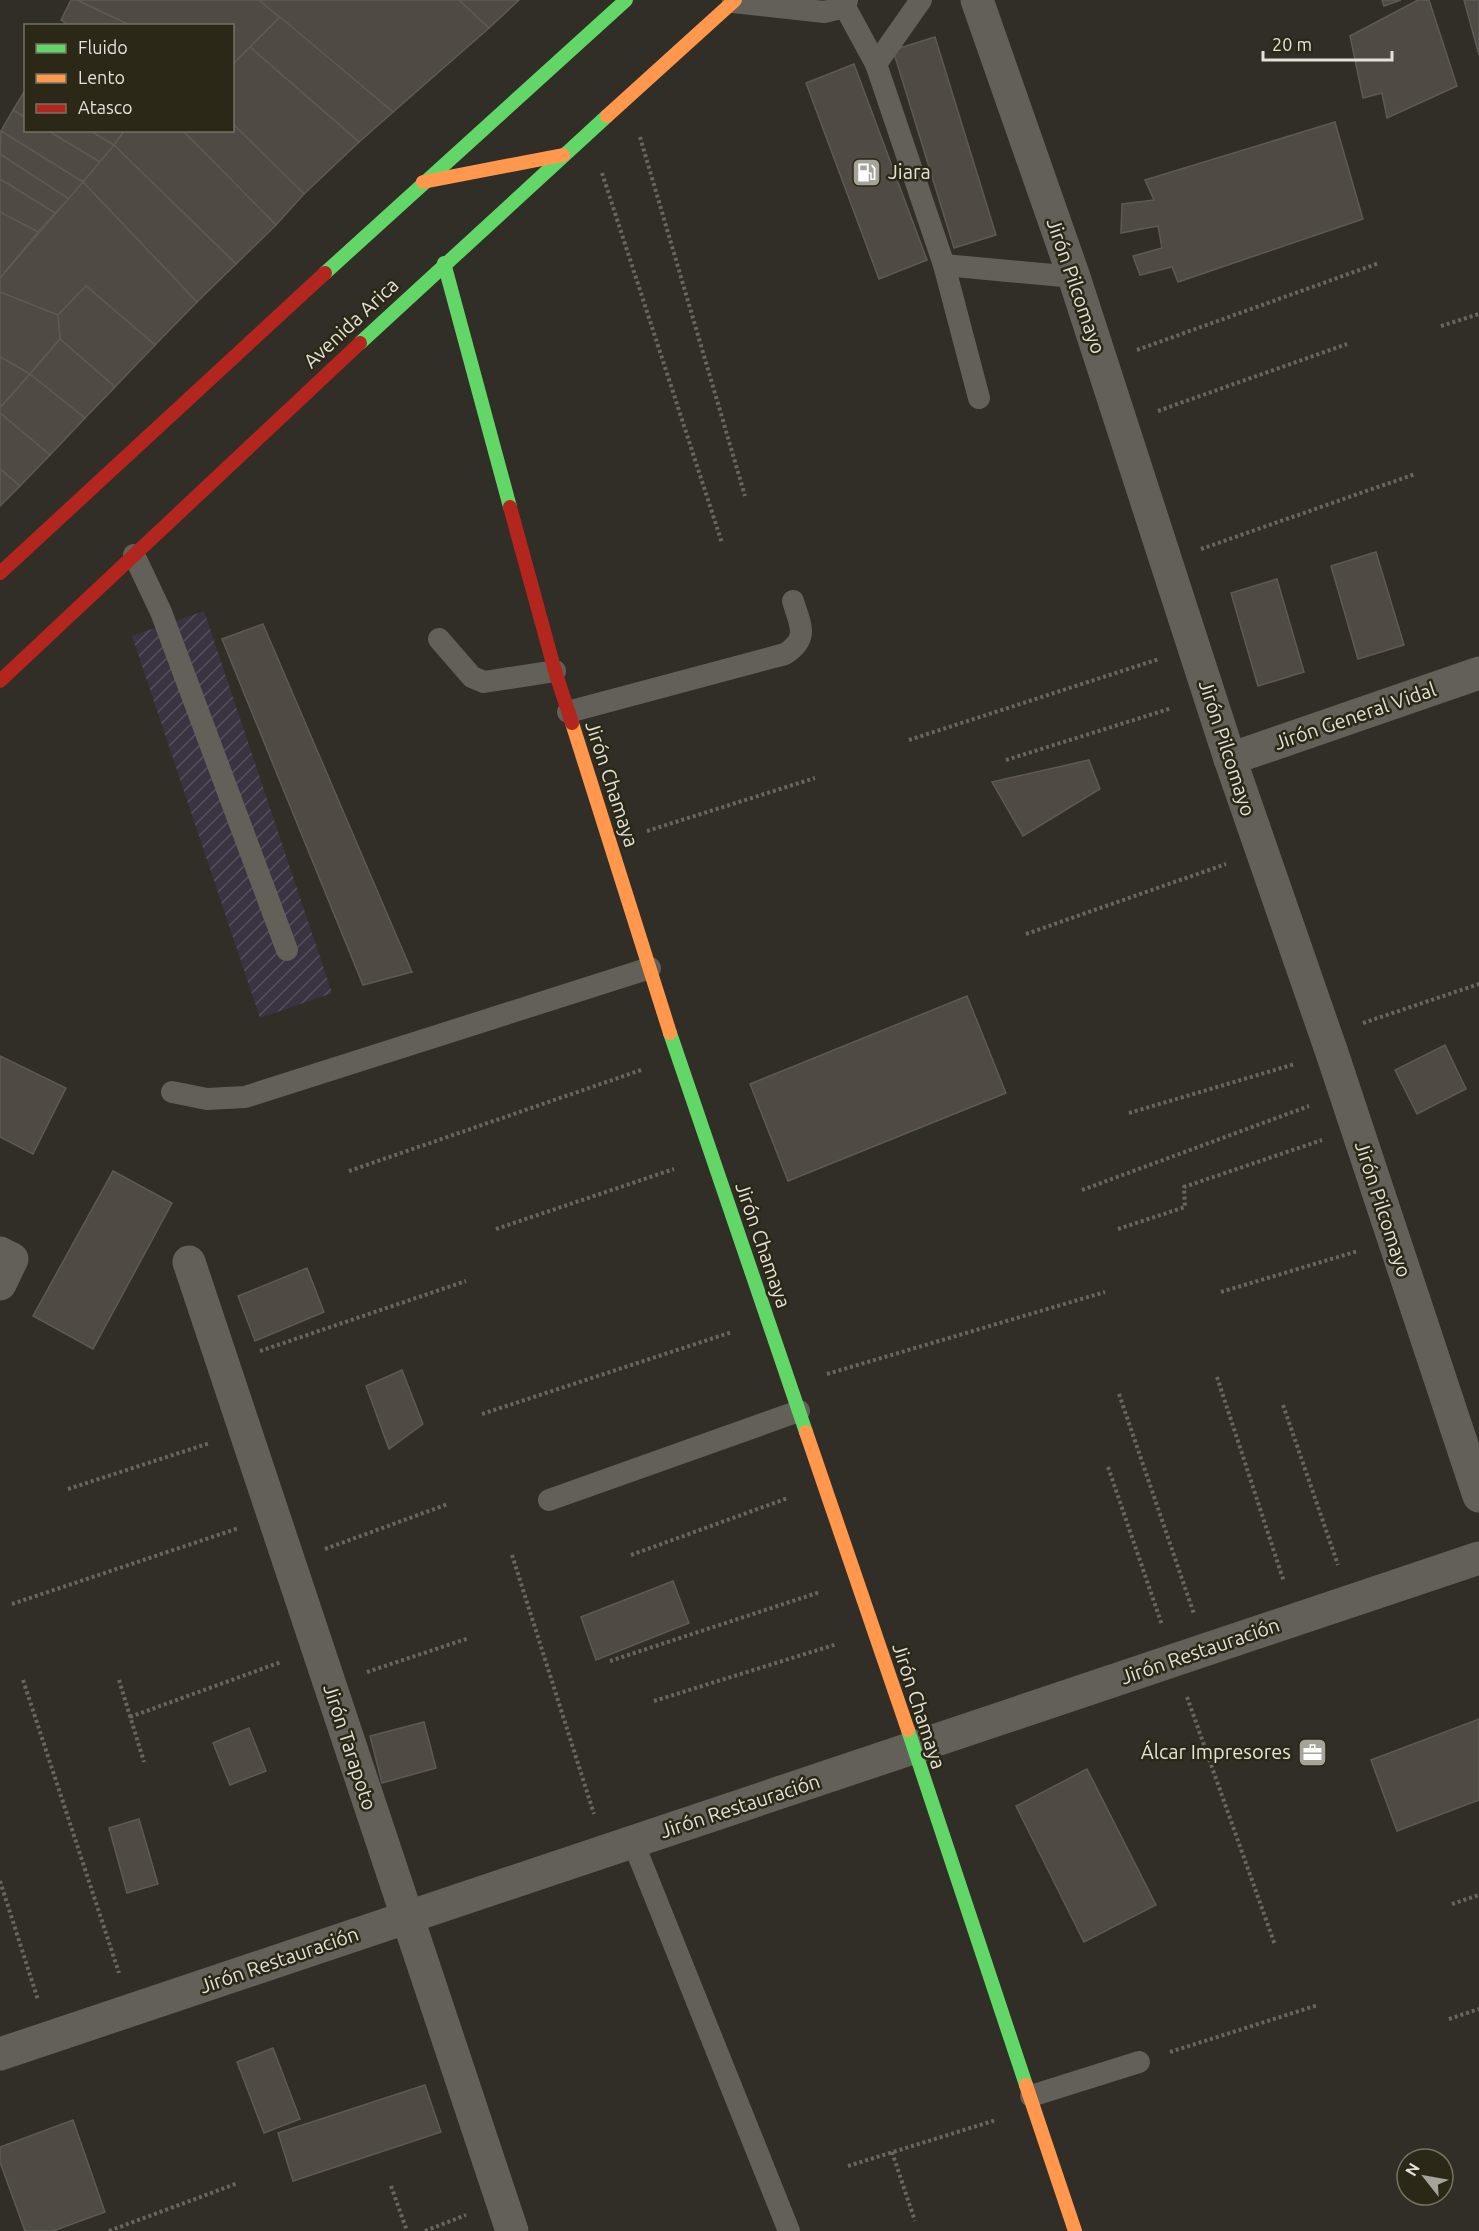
<svg xmlns="http://www.w3.org/2000/svg" width="1479" height="2231" font-family="Ubuntu,sans-serif">
<style>
.industrial{fill:url(#industrial-furrows)}
.building{fill:#4f4a44;stroke:#5e5954;stroke-width:1.5}
.lines{fill:none;stroke-linecap:round;stroke-linejoin:round}
.path{stroke:#696661;stroke-width:4;stroke-dasharray:3 3;stroke-linecap:butt}
.lane{stroke:#635f59;stroke-width:22}
.street{stroke:#635f59;stroke-width:33}
.fast{stroke:#63d668;stroke-width:14}
.slow{stroke:#ff974d;stroke-width:14}
.jam{stroke:#b3261e;stroke-width:14}
.labels{text-anchor:middle;stroke-width:5;stroke-linejoin:round;paint-order:stroke}
.poi-label{font-size:20px;fill:#e4e2d8;stroke:#2b2818;text-anchor:start}
.street-label{font-size:20px;fill:#e4e2d8;stroke:#2b2818}
</style>
<defs>
<pattern id="industrial-furrows" width="10" height="10" patternUnits="userSpaceOnUse" patternTransform="scale(1.5)"><rect width="10" height="10" fill="#3a3442"/><path d="M-1 1l2-2M0 10L10 0M9 11l2-2" fill="none" stroke="#56515d"/></pattern>
</defs>
<rect width="100%" height="100%" fill="#302e26"/>
<path class="industrial" d="M 204,611 L 332,993 L 260,1018 L 132,636 Z"/>
<g class="building">
<path d="M 71,0 L 77,0 L 132,26 L 70,26 L 61,20 Z"/>
<path d="M 77,0 L 259,0 L 280,17 L 232,65 L 232,26 L 132,26 Z"/>
<path d="M 259,0 L 459,0 L 489,28 L 393,112 Z"/>
<path d="M 459,0 L 519,0 L 489,28 Z"/>
<path d="M 1382,0 L 1401,0 L 1384,6 Z"/>
<path d="M 1418,0 L 1429,0 L 1457,86 L 1387,118 L 1382,93 L 1363,98 L 1350,36 Z"/>
<path d="M 1464,0 L 1479,0 L 1479,55 Z"/>
<path d="M 280,17 L 393,112 L 359,142 L 250,47 Z"/>
<path d="M 935,37 L 996,235 L 954,248 L 893,50 Z"/>
<path d="M 250,47 L 359,142 L 304,194 L 232,123 L 232,65 Z"/>
<path d="M 854,64 L 927,260 L 879,279 L 806,83 Z"/>
<path d="M 24,92 L 26,93 L 26,118 L 13,110 Z"/>
<path d="M 13,110 L 26,118 L 26,130 L 47,130 L 100,162 L 83,182 L 1,131 Z"/>
<path d="M 1335,122 L 1363,219 L 1178,282 L 1172,267 L 1140,275 L 1133,256 L 1162,248 L 1158,226 L 1121,233 L 1122,204 L 1154,200 L 1145,180 Z"/>
<path d="M 232,123 L 304,194 L 276,225 L 182,130 L 232,130 Z"/>
<path d="M 47,130 L 89,130 L 114,145 L 100,162 Z"/>
<path d="M 89,130 L 125,130 L 114,145 Z"/>
<path d="M 125,130 L 182,130 L 276,225 L 236,264 L 114,145 Z"/>
<path d="M 1,131 L 83,182 L 69,199 L 0,154 Z"/>
<path d="M 114,145 L 236,264 L 197,302 L 83,182 Z"/>
<path d="M 0,154 L 69,199 L 55,213 L 0,179 Z"/>
<path d="M 0,179 L 55,213 L 38,232 L 0,212 Z"/>
<path d="M 83,182 L 197,302 L 155,345 L 86,286 L 58,315 L 0,292 L 0,278 Z"/>
<path d="M 0,212 L 38,232 L 0,278 Z"/>
<path d="M 86,286 L 155,345 L 115,387 L 60,339 L 58,315 Z"/>
<path d="M 0,292 L 58,315 L 60,339 L 30,374 L 0,357 Z"/>
<path d="M 60,339 L 115,387 L 85,418 L 30,374 Z"/>
<path d="M 0,357 L 30,374 L 0,408 Z"/>
<path d="M 30,374 L 85,418 L 50,455 L 0,413 L 0,408 Z"/>
<path d="M 0,413 L 50,455 L 20,486 L 0,469 Z"/>
<path d="M 0,469 L 20,486 L 0,506 Z"/>
<path d="M 1376,552 L 1404,645 L 1358,659 L 1331,566 Z"/>
<path d="M 1277,579 L 1304,672 L 1258,686 L 1231,593 Z"/>
<path d="M 263,624 L 412,972 L 363,985 L 222,639 Z"/>
<path d="M 1089,760 L 1100,789 L 1023,836 L 992,782 Z"/>
<path d="M 967,996 L 1006,1093 L 788,1181 L 750,1084 Z"/>
<path d="M 1445,1045 L 1466,1089 L 1417,1114 L 1395,1070 Z"/>
<path d="M 0,1056 L 66,1088 L 33,1154 L 0,1137 Z"/>
<path d="M 113,1171 L 172,1203 L 93,1349 L 33,1316 Z"/>
<path d="M 307,1268 L 324,1312 L 255,1341 L 238,1296 Z"/>
<path d="M 402,1370 L 423,1424 L 389,1449 L 366,1386 Z"/>
<path d="M 673,1581 L 689,1623 L 596,1660 L 581,1617 Z"/>
<path d="M 1479,1719 L 1479,1800 L 1397,1831 L 1371,1760 Z"/>
<path d="M 424,1722 L 436,1768 L 382,1783 L 370,1736 Z"/>
<path d="M 249,1728 L 266,1771 L 230,1785 L 213,1743 Z"/>
<path d="M 1087,1769 L 1156,1905 L 1084,1942 L 1016,1806 Z"/>
<path d="M 139,1819 L 158,1884 L 127,1893 L 109,1828 Z"/>
<path d="M 273,2048 L 300,2119 L 264,2133 L 237,2062 Z"/>
<path d="M 425,2085 L 441,2132 L 293,2181 L 278,2133 Z"/>
<path d="M 73,2120 L 105,2212 L 53,2231 L 25,2231 L 0,2162 L 0,2147 Z"/>
</g>
<g class="lines">
<g class="path">
<path d="M 640,137 L 745,496"/>
<path d="M 602,173 L 722,543"/>
<path d="M 1441,326 L 1479,314"/>
<path d="M 1137,350 L 1379,263"/>
<path d="M 1158,411 L 1347,344"/>
<path d="M 1201,549 L 1415,474"/>
<path d="M 909,740 L 1159,659"/>
<path d="M 1006,760 L 1172,708"/>
<path d="M 647,831 L 815,778"/>
<path d="M 1026,934 L 1226,864"/>
<path d="M 1363,1023 L 1479,984"/>
<path d="M 1129,1113 L 1295,1064"/>
<path d="M 349,1171 L 641,1070"/>
<path d="M 1082,1190 L 1309,1106"/>
<path d="M 496,1229 L 674,1169"/>
<path d="M 1118,1229 L 1185,1207 L 1184,1187 L 1322,1140"/>
<path d="M 1221,1292 L 1358,1251"/>
<path d="M 260,1351 L 466,1281"/>
<path d="M 827,1374 L 1105,1292"/>
<path d="M 1217,1377 L 1284,1582"/>
<path d="M 1119,1394 L 1194,1614"/>
<path d="M 1283,1405 L 1338,1565"/>
<path d="M 482,1414 L 732,1332"/>
<path d="M 1108,1467 L 1162,1625"/>
<path d="M 68,1489 L 210,1443"/>
<path d="M 325,1549 L 448,1504"/>
<path d="M 512,1555 L 594,1814"/>
<path d="M 631,1555 L 788,1498"/>
<path d="M 12,1604 L 239,1528"/>
<path d="M 610,1661 L 820,1592"/>
<path d="M 367,1672 L 469,1638"/>
<path d="M 23,1680 L 119,1973"/>
<path d="M 119,1680 L 144,1762"/>
<path d="M 1187,1697 L 1275,1945"/>
<path d="M 654,1701 L 837,1644"/>
<path d="M 130,1717 L 281,1662"/>
<path d="M 0,1881 L 38,2000"/>
<path d="M 1452,1904 L 1479,1895"/>
<path d="M 1449,2019 L 1479,2009"/>
<path d="M 1170,2052 L 1318,2005"/>
<path d="M 892,2152 L 915,2221"/>
<path d="M 848,2166 L 996,2120"/>
<path d="M 391,2186 L 407,2231"/>
<path d="M 109,2231 L 238,2183"/>
<path d="M 425,2231 L 466,2215"/>
</g>
<g class="lane">
<path d="M 921,0 L 876,64 L 944,265 L 1074,277"/>
<path d="M 733,2 L 824,12 L 845,7 L 847,0"/>
<path d="M 845,7 L 876,64"/>
<path d="M 944,265 L 979,398"/>
<path d="M 134,555 L 161,612 L 287,950"/>
<path d="M 439,639 L 472,677 L 484,682 L 555,671"/>
<path d="M 568,712 L 785,654 C 810,638 800,625 793,601"/>
<path d="M 172,1092 L 207,1099 L 245,1097 L 650,968"/>
<path d="M 549,1500 L 799,1411"/>
<path d="M 633,1842 L 789,2231"/>
<path d="M 1031,2096 L 1139,2062"/>
</g>
<g class="street">
<path d="M 977,0 L 1074,277 L 1230,759 L 1332,1053 L 1479,1496"/>
<path d="M 1230,759 L 1479,673"/>
<path d="M 0,1253 L 12,1259 L 0,1284"/>
<path d="M 189,1262 L 512,2231"/>
<path d="M 0,2054 L 1479,1558"/>
</g>
<g class="fast">
<path d="M 444,263 L 510,507"/>
<path d="M 325,273 L 626,0"/>
<path d="M 360,343 L 607,116"/>
<path d="M 670,1033 L 806,1432"/>
<path d="M 908,1730 L 1026,2085"/>
</g>
<g class="slow">
<path d="M 607,116 L 735,0"/>
<path d="M 423,182 L 563,155"/>
<path d="M 572,723 L 670,1033"/>
<path d="M 806,1432 L 908,1730"/>
<path d="M 1026,2085 L 1075,2231"/>
</g>
<g class="jam">
<path d="M 510,507 L 555,671 L 572,723"/>
<path d="M 0,573 L 325,273"/>
<path d="M 0,681 L 360,343"/>
</g>
</g>
<defs>
<symbol id="fuel-square" viewBox="-11 -11 22 22"><rect x="-9" y="-9" width="18" height="18" rx="4" fill="#a5a39a" stroke="#2b2818"/><path d="M-5.5-6h7V0h2V4h1.3V-2.5L3-4.5l.8-.8L6-3V5H2.5V1h-1V6h-7ZM-4.2-4.7v3.2H.2V-4.7Z" fill="#fff"/></symbol>
<symbol id="office-square" viewBox="-11 -11 22 22"><rect x="-9" y="-9" width="18" height="18" rx="4" fill="#a5a39a" stroke="#2b2818"/><path d="M-6-3h4V-5.5h4V-3h4V5H-6ZM-1-4.5V-3h2v-1.5ZM-6 0V1H6V0Z" fill="#fff"/></symbol>
</defs>
<g fill-rule="evenodd">
<use href="#fuel-square" x="850" y="156" width="33" height="33"/>
<use href="#office-square" x="1296" y="1736" width="33" height="33"/>
</g>
<g class="labels">
<g class="poi-label">
<text x="888" y="179">Jiara</text>
<text x="1291" y="1759" text-anchor="end">Álcar Impresores</text>
</g>
<g class="street-label">
<text transform="translate(1076 286) rotate(71)" y="7">Jirón Pilcomayo</text>
<text transform="translate(351 323) rotate(-43)" y="7">Avenida Arica</text>
<text transform="translate(1355 716) rotate(-19)" y="7">Jirón General Vidal</text>
<text transform="translate(1227 748) rotate(72)" y="7">Jirón Pilcomayo</text>
<text transform="translate(612 784) rotate(72)" y="7">Jirón Chamaya</text>
<text transform="translate(1383 1209) rotate(72)" y="7">Jirón Pilcomayo</text>
<text transform="translate(763 1245) rotate(71)" y="7">Jirón Chamaya</text>
<text transform="translate(1200 1651) rotate(-19)" y="7">Jirón Restauración</text>
<text transform="translate(919 1706) rotate(72)" y="7">Jirón Chamaya</text>
<text transform="translate(350 1747) rotate(72)" y="7">Jirón Tarapoto</text>
<text transform="translate(740 1806) rotate(-18)" y="7">Jirón Restauración</text>
<text transform="translate(279 1960) rotate(-19)" y="7">Jirón Restauración</text>
</g>
</g>
<rect x="24" y="24" width="210" height="108" fill="#2b2818" stroke="#757265" stroke-width="1.5"/>
<rect x="36" y="44" width="30" height="9" fill="#63d668" stroke="#757265" stroke-width="1.5"/>
<text x="78" y="54" font-size="18" fill="#e4e2d8">Fluido</text>
<rect x="36" y="74" width="30" height="9" fill="#ff974d" stroke="#757265" stroke-width="1.5"/>
<text x="78" y="84" font-size="18" fill="#e4e2d8">Lento</text>
<rect x="36" y="104" width="30" height="9" fill="#b3261e" stroke="#757265" stroke-width="1.5"/>
<text x="78" y="114" font-size="18" fill="#e4e2d8">Atasco</text>
<g transform="translate(1425 2177) rotate(301)"><circle r="28" fill="#2b2818" stroke="#757265" stroke-width="1.5"/>
<path d="M0-4.5L10 22L0 15L-10 22Z" fill="#a5a39a"/>
<text y="-9" font-size="16" font-weight="bold" text-anchor="middle" fill="#e4e2d8">N</text>
</g>
<path d="M1263 51v9h129v-9" fill="none" stroke="#e4e2d8" stroke-width="3"/>
<text x="1272" y="51" font-size="18" fill="#e4e2d8" stroke="#2b2818" stroke-width="4.5" paint-order="stroke">20 m</text>
</svg>
